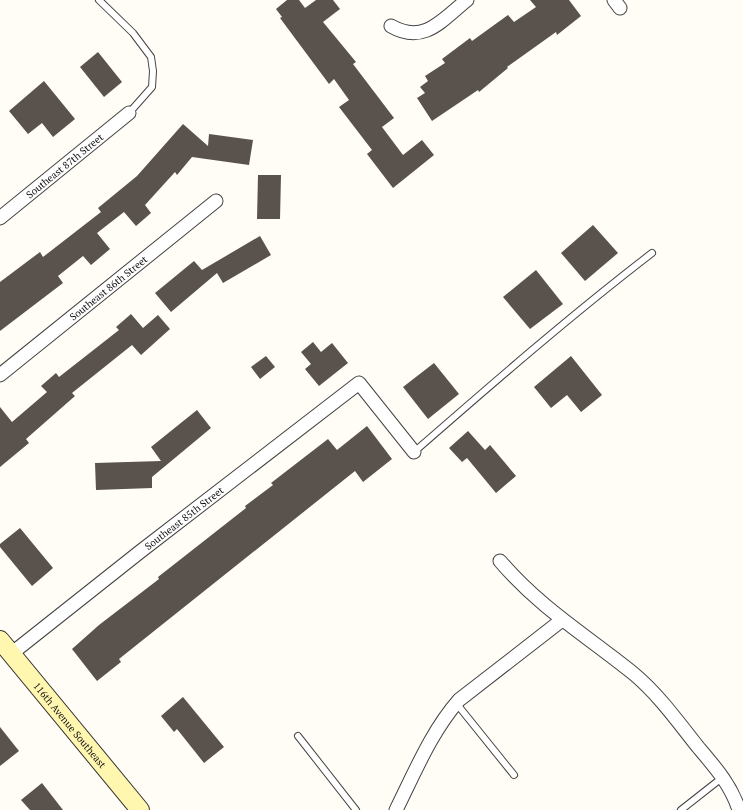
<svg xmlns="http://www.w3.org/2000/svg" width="743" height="810" font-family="'PT Serif',serif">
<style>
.building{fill:#5a524d}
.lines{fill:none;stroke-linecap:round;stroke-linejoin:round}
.lane-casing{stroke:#444;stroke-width:8}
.street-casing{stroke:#444;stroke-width:15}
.secondary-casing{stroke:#333;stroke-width:20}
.lane{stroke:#fff;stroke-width:6}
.street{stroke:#fff;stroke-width:13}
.secondary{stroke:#fff6b0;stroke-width:18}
.labels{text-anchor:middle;stroke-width:4;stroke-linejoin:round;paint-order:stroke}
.street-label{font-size:10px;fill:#111;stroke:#fff}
</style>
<rect width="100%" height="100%" fill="#fffdf5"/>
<g class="building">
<path d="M 287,0 L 299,0 L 305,8 L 316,0 L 333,0 L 340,9 L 323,22 L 356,62 L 353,64 L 394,118 L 382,127 L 403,155 L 422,140 L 434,155 L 393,188 L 367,154 L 372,150 L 339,107 L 349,100 L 334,79 L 329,84 L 280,18 L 282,17 L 276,9 Z"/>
<path d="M 530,0 L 569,0 L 581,16 L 557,35 L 556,32 L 507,67 L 508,68 L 479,92 L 478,90 L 432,121 L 417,98 L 425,93 L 420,87 L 428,81 L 425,76 L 445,63 L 442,59 L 470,38 L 472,41 L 508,15 L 514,22 L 536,7 Z"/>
<path d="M 98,52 L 122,82 L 104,97 L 80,67 Z"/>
<path d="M 44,81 L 75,119 L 53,137 L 42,123 L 28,134 L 9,111 Z"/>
<path d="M 183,124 L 208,146 L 209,134 L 253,140 L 249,165 L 192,157 L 177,175 L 175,172 L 145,205 L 151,213 L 136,226 L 124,212 L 97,233 L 110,249 L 91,265 L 83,256 L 58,276 L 63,283 L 0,331 L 0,282 L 40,252 L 43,257 L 101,212 L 98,208 L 137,176 Z"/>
<path d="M 258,175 L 281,175 L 280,219 L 257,219 Z"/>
<path d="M 593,225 L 618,253 L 585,281 L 561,253 Z"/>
<path d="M 260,236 L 271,255 L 223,283 L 217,273 L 171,312 L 155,293 L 194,261 L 202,270 Z"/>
<path d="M 536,270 L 563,304 L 530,329 L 503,297 Z"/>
<path d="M 131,314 L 143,328 L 158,315 L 170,329 L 141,355 L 132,345 L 72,393 L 75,396 L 26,439 L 29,443 L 0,467 L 0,407 L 12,422 L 47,392 L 41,386 L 56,373 L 59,377 L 119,330 L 116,327 Z"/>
<path d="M 313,342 L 321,352 L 332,343 L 348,363 L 319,386 L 305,369 L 311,364 L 301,352 Z"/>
<path d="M 266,356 L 275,367 L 260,379 L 251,367 Z"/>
<path d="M 571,356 L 602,395 L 581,412 L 567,395 L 551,408 L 534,387 Z"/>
<path d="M 434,363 L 459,394 L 428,419 L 403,387 Z"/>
<path d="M 197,410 L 211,428 L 152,477 L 152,488 L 96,490 L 95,463 L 161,461 L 151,447 Z"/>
<path d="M 367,426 L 392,459 L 363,482 L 355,471 L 119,659 L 121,662 L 97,681 L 72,649 L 99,625 L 159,579 L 158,577 L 246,508 L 245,506 L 273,485 L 271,483 L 328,439 L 337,450 Z"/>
<path d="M 468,431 L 485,450 L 490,445 L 516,476 L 496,493 L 467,458 L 462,462 L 449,448 Z"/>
<path d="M 20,528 L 53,568 L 32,586 L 0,547 L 0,544 Z"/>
<path d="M 183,697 L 224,747 L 204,763 L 177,729 L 174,732 L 161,716 Z"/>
<path d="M 0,727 L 19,751 L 0,766 Z"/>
<path d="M 42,783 L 63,810 L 30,810 L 21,800 Z"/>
</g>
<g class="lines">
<defs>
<g id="lane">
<path d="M 99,0 L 133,33 L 151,57 L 153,71 L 152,87 L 129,113"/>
<path d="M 414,452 C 492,384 570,316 652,253"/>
<path d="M 456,703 L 514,775"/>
<path d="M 298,736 L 356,810"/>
<path d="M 681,810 L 723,777"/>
</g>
<g id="street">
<path d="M 614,0 L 620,8"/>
<path d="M 391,26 C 424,45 442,20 467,0"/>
<path id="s1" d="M 0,218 L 129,113"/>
<path id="s2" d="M 0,375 L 216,201"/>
<path d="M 500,561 C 540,608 587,636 634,674 C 659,695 678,722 698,747 C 715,767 731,785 739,810"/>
<path id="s3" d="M 11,654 L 141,551 L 359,383 L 414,452"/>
<path d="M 396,810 C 415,772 431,732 459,700 L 562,620"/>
</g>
<g id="secondary">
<path id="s4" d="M 0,640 L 140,810"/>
</g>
</defs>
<use href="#lane" class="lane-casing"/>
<use href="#street" class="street-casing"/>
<use href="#secondary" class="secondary-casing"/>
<use href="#lane" class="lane"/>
<use href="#street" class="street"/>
<use href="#secondary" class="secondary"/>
</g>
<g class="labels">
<g class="street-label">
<text dy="4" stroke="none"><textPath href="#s1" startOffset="83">Southeast 87th Street</textPath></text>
<text dy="4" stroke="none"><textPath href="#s2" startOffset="139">Southeast 86th Street</textPath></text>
<text dy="4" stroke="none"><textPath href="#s3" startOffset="220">Southeast 85th Street</textPath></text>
<text dy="4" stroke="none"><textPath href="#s4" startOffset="110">116th Avenue Southeast</textPath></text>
</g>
</g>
</svg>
